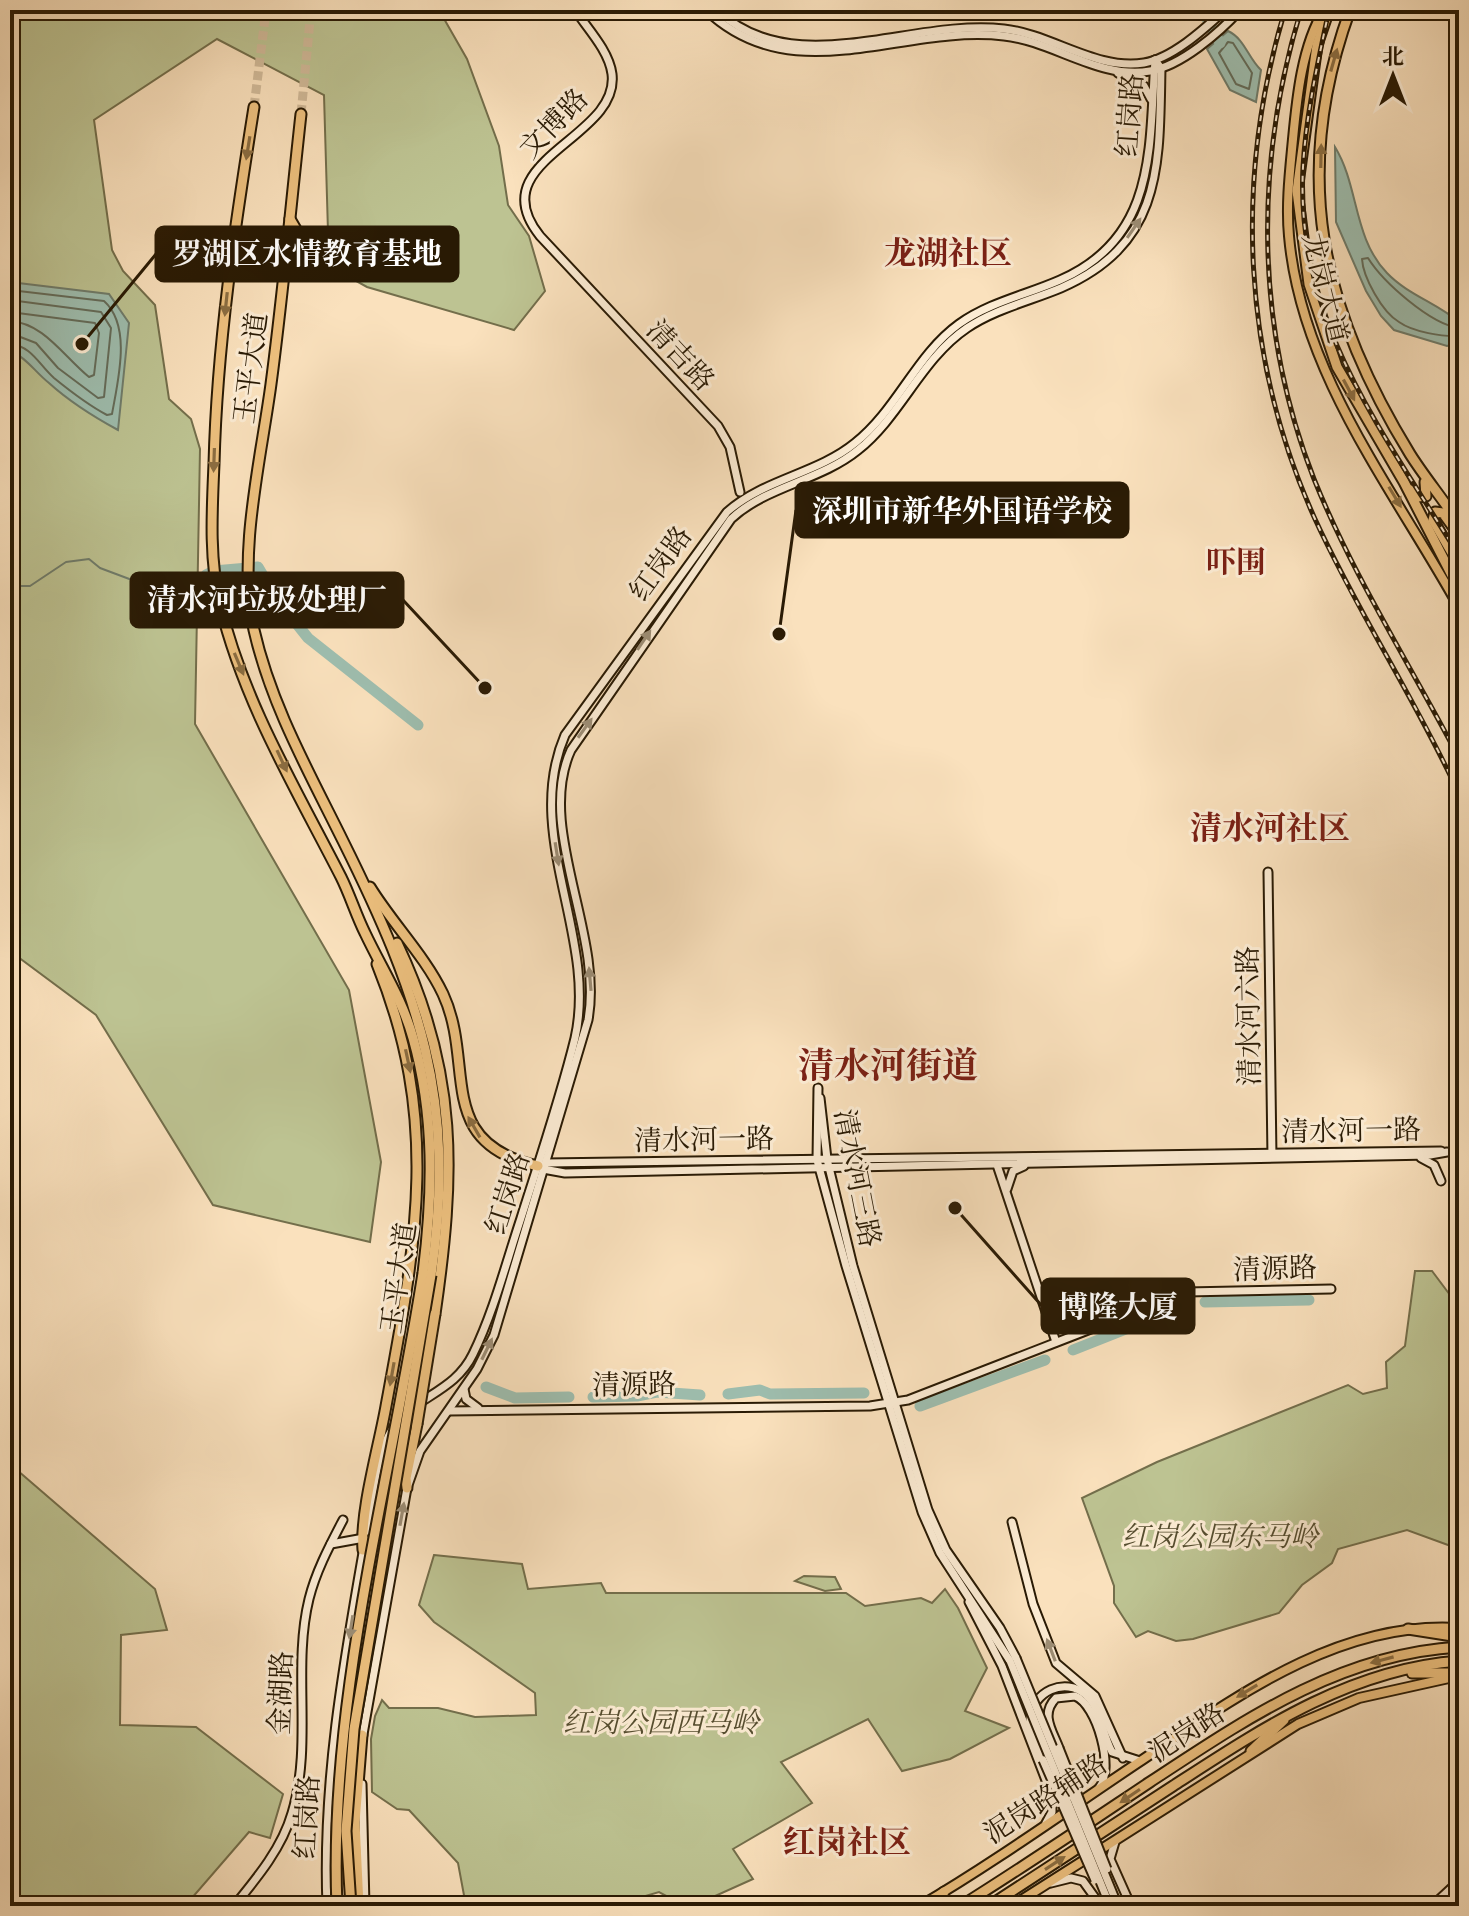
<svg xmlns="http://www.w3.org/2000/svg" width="1469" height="1916" font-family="'IM FELL DW Pica','Noto Serif SC',serif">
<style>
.green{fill:#bdc392;stroke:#736e4b;stroke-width:2}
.water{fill:#9ebeaf;stroke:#6f7c6b;stroke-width:2}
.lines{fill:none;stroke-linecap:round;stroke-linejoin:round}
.shore{stroke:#646c5a;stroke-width:2}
.stream{stroke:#6f7c6b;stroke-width:2}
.river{stroke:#9ebeaf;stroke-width:11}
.highway-tunnel{stroke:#d0b998;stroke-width:9;stroke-dasharray:9 4.5;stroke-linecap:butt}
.secondary-casing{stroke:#291a04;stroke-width:11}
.primary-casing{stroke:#291a04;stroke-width:12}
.highway-casing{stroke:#291a04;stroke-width:13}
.secondary{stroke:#fcecd4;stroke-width:7}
.primary{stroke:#edc07e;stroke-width:8}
.highway{stroke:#edc07e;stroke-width:9}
.rail-casing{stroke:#291a04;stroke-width:5}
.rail{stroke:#fcecd4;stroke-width:2;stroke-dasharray:6;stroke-linecap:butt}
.secondary-bridge-casing{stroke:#291a04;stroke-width:11;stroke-linecap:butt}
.highway-bridge-casing{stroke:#291a04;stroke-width:13;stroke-linecap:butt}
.secondary-bridge{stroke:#fcecd4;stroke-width:7}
.highway-bridge{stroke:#edc07e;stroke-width:9}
.oneway{fill:#8b6d41}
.oneway2{fill:#9d8e76}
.labels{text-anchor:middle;stroke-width:6;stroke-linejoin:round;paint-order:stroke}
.street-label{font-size:28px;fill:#291a04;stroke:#fcecd4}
.park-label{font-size:28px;font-style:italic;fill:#554d2f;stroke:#fcecd4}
.neighbourhood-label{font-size:30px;font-weight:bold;fill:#7a1f14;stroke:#fcecd4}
.quarter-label{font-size:32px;font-weight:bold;fill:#7a1f14;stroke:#fcecd4}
.district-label{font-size:36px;font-weight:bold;fill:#7a1f14;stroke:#fcecd4}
.leader{fill:none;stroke:#291a04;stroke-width:3}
.callout-dot{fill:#291a04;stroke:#fcecd4;stroke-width:3}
.callout{fill:#291a04;stroke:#291a04;stroke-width:3}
.callout-label{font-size:30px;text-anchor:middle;font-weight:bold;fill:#fff}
</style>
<rect width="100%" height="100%" fill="#fae1bd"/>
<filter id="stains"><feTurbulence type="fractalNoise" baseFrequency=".0025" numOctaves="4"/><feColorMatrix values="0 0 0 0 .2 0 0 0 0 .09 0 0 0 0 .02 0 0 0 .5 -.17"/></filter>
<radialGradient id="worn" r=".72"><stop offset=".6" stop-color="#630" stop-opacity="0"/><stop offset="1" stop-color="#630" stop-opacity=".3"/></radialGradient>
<g class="green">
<path d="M 10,10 L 439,10 L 467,59 L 499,146 L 508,205 L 529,236 L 545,291 L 514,330 L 367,287 L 329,266 L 324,95 L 217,39 L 94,120 L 112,250 L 123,271 L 155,305 L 169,399 L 191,419 L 200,449 L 195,724 L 349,990 L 381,1162 L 370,1242 L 213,1205 L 96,1015 L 10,951 Z"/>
<path d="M 1415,1271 L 1432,1271 L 1459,1307 L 1459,1549 L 1407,1530 L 1338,1549 L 1332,1563 L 1302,1585 L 1279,1613 L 1193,1639 L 1176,1641 L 1148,1631 L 1136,1637 L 1114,1603 L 1114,1586 L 1082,1498 L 1157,1462 L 1348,1385 L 1363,1394 L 1387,1388 L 1386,1362 L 1405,1346 Z"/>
<path d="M 10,1464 L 155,1589 L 167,1630 L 121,1635 L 120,1725 L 196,1727 L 283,1794 L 270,1838 L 249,1832 L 185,1906 L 10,1906 Z"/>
<path d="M 434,1555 L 522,1564 L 528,1589 L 601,1583 L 606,1593 L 846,1593 L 865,1606 L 921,1598 L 932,1603 L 945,1589 L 958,1608 L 987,1668 L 965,1711 L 1009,1728 L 950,1759 L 902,1771 L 868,1719 L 781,1762 L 812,1803 L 733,1849 L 753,1879 L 693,1906 L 685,1906 L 659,1892 L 611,1906 L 466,1906 L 458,1863 L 409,1810 L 397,1809 L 372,1792 L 371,1739 L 375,1716 L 382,1700 L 389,1708 L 438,1708 L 475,1717 L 536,1715 L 535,1693 L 434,1622 L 419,1605 Z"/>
<path d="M 804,1576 L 835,1577 L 841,1589 L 825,1591 L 795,1581 Z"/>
</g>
<g class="water">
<path d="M 1228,31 C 1245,39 1248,58 1261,70 L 1256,102 L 1230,90 L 1207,49 Z"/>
<path d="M 1335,147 C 1359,186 1353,238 1387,273 C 1408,295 1437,303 1459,322 L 1459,343 L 1447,346 L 1394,330 L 1381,316 L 1366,291 L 1336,222 Z"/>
<path d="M 10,282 L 109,294 L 129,323 L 118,430 C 94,417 70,402 49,383 C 34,371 28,359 10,350 Z"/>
</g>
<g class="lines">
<g class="shore">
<path d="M 1228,42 L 1233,43 L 1252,73 L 1249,89 L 1236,84 L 1219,53 Z"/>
<path d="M 10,290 L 104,301 C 132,326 118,380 112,414 L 107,415 C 88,405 70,391 54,378 C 39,365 32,346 10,344"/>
<path d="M 10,300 L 101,312 L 111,328 L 104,397 L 98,398 L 58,368 L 36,343 L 10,333"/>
<path d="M 10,312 L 95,323 L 99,333 L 94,375 L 89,377 C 64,357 44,323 10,321"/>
<path d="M 1459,328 C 1430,324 1383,282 1368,258 L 1362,259 C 1363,277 1382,312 1399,322 C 1413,332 1443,337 1459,336"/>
</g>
<path class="stream" d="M 10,586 L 30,586 L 66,562 L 89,559 L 100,568 L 148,586 L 150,604"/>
<g class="river">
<path d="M 1205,15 L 1220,43"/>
<path d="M 150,604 L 167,607 L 188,600 L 206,575 L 214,571 L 258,567 L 277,599 L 308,638 L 418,725"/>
<path d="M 1205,1302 L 1309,1300"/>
<path d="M 1073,1350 L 1169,1312"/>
<path d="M 486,1387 L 515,1398 L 569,1397"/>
<path d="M 728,1394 L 760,1390 L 770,1394 L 864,1393"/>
<path d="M 593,1397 L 637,1396 L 657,1392 L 700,1395"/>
<path d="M 920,1406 L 1045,1360"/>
</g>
<g class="highway-tunnel">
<path d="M 254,107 L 266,10"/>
<path d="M 301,114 L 311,10"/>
</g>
<defs>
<g id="secondary">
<path d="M 575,10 C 588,29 609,51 612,74 C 620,139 479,160 540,236 L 718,426 L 730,447 L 740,492"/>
<path d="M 706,10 C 793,93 901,24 1004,36 C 1053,41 1100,80 1150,71 C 1181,66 1219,33 1240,10"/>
<path d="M 717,10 C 793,83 912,18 1004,29 C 1051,34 1097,71 1144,63 C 1173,58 1204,29 1225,10"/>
<path d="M 1118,73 L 1144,86 L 1151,99"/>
<path d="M 1268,872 L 1272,1157"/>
<path d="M 818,1088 L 817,1160 L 846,1266 L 922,1512 L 940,1553 L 1010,1661"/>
<path d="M 820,1098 L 827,1159 L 853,1266 L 928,1510 L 946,1550 L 1000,1628 L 1016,1658"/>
<path d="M 1421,1158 L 1434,1165 L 1441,1181"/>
<path d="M 546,1163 L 1441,1151"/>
<path d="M 997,1165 L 1056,1342"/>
<path d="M 543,1169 L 565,1173 L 1430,1155 L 1447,1152"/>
<path d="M 1007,1189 L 1013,1171 L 1024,1166"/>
<path d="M 464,1389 L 466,1399 L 478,1408"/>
<path d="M 449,1411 L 870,1406 L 908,1400 L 1186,1292 L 1331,1289"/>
<path d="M 1012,1522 L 1033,1604 L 1056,1663 L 1095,1696 L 1123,1758"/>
<path d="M 367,1531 C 374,1494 375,1439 406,1413 C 430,1393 458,1385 473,1354 C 494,1311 506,1263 521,1218 C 540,1158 560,1099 575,1038 C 598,937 522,835 565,735 L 727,512 C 764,479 817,474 855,443 C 897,410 916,355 959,324 C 990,302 1026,295 1060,280 C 1157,238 1149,148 1155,60"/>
<path d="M 331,1544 L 364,1538"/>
<path d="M 969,1602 L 1002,1666 L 1052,1796 L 1052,1812 L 1046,1823"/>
<path d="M 362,1740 L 407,1488 L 420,1451 L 477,1369 L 494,1335 L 588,1020 C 604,934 535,828 571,750 L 731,519 C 766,486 820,481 858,450 C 901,416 921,359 967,328 C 995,309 1030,301 1061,288 C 1164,243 1159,164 1161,68 L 1155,60"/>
<path d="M 1059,1748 C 1052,1730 1040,1714 1056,1698 L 1075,1696 C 1097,1704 1115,1770 1099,1788"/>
<path d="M 1043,1760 C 1038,1748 1029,1733 1030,1719 C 1032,1692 1065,1676 1086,1695 C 1101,1709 1102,1734 1112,1752 L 1140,1761"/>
<path d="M 362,1784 L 365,1906"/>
<path d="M 1115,1842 L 1110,1859 L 1131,1906"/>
<path d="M 1051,1883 L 1071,1878 L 1083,1881 L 1101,1906"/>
<path d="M 234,1906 C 257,1878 282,1848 292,1813 C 313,1744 292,1668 309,1599 C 316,1571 330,1545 343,1520"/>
<path d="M 327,1906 C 322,1785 343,1666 364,1547"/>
<path d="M 1432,1906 L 1459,1881"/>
<path d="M 1441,1906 L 1459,1889"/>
</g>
<g id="primary">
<path d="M 1324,10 C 1302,46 1297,97 1293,139 C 1290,171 1286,204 1289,236 C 1301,374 1394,490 1459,607"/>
<path d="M 920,1906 C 995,1862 1067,1810 1139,1762 C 1234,1698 1339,1620 1459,1628"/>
<path d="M 1012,1906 L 1298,1724 L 1359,1698 L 1458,1676"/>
</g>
<g id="highway">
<path d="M 1329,10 L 1317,45 L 1297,191 L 1309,284 L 1337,367 L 1404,482 L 1459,589"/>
<path d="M 1350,10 C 1290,175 1321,309 1410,454 C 1425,478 1444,500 1459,524"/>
<path d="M 254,107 C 235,226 217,344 214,464 C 212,510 209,560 220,604 C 243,701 296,789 341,877 C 350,895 356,915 365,933 C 382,969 402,999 413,1038 C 435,1116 433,1193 423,1273"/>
<path d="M 301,114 C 291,204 283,294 271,384 C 261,459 237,555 254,630 C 271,705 309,772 343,841 C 419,994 457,1101 431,1275"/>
<path d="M 288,252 L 306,237 L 297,231 L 290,219"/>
<path d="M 1411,490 L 1418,497 L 1426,496 L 1425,482"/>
<path d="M 1459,535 L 1443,513 L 1435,512 L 1433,520 L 1459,565"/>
<path d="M 370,887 C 392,923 425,956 443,994 C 476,1065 433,1143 538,1166"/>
<path d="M 397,943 C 459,1073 455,1176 435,1314"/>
<path d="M 407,1488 L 406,1478 L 417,1424"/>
<path d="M 363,1550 C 360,1511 379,1446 386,1406 C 416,1244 441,1122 377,964"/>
<path d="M 1408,1629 L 1459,1637"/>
<path d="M 1412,1673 L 1459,1673"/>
<path d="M 1251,1751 L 1284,1720"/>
<path d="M 359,1906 L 355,1822 L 362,1735"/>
<path d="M 930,1906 L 944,1892"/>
<path d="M 961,1906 C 1025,1866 1087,1824 1150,1782 C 1246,1719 1340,1654 1459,1647"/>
<path d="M 989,1906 C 1050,1866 1111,1826 1173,1786 C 1261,1729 1350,1669 1459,1661"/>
</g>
</defs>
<use href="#secondary" class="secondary-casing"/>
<use href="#primary" class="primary-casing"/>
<use href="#highway" class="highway-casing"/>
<use href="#secondary" class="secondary"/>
<use href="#primary" class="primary"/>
<use href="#highway" class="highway"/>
<defs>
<g id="rail">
<path d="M 1285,10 C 1234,179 1242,358 1315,519 C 1358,613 1416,700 1459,794"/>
<path d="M 1301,10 C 1254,164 1255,328 1314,479 C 1353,576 1411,666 1459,758"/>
<path d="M 1329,10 C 1318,62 1306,114 1303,167 C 1295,322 1383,431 1459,556"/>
</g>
</defs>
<use href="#rail" class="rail-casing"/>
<use href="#rail" class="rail"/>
<defs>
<g id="secondary-bridge">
<path d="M 1016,1658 L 1118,1906"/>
<path d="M 1010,1661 L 1110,1906"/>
<path d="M 1059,1748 L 1107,1869"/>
<path d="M 1043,1760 L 1095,1880"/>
</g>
<g id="highway-bridge">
<path d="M 417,1424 L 435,1314"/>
<path d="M 337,1906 C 328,1699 391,1479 423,1273"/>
<path d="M 351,1906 L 346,1831 L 354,1729 L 431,1275"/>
</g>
</defs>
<use href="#secondary-bridge" class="secondary-bridge-casing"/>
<use href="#highway-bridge" class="highway-bridge-casing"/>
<use href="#secondary-bridge" class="secondary-bridge"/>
<use href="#highway-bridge" class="highway-bridge"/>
</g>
<defs><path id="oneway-solid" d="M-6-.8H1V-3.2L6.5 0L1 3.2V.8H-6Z" transform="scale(2)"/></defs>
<g class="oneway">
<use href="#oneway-solid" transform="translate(1334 60) rotate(-74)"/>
<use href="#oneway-solid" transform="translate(248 148) rotate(99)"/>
<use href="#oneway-solid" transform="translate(1321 156) rotate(-89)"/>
<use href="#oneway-solid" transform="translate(226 304) rotate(96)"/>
<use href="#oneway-solid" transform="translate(1349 390) rotate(62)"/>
<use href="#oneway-solid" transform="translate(214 460) rotate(92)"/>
<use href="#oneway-solid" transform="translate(1395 497) rotate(59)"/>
<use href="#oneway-solid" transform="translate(239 664) rotate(67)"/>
<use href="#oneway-solid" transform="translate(282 761) rotate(65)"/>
<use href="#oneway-solid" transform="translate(408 1061) rotate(78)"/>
<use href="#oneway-solid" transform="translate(474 1127) rotate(-120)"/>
<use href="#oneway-solid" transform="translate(392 1374) rotate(100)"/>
<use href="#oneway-solid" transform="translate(1382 1660) rotate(165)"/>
<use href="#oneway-solid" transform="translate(1247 1691) rotate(149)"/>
<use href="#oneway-solid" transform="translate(1130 1796) rotate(146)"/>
<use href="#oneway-solid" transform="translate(1055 1863) rotate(-33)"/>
</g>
<g class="oneway2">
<use href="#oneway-solid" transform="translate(1134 228) rotate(-55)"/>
<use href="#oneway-solid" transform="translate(644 640) rotate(-56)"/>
<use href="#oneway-solid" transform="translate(585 728) rotate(-54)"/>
<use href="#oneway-solid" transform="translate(557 854) rotate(81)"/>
<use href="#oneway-solid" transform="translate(590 979) rotate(-95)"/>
<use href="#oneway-solid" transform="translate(487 1349) rotate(-64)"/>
<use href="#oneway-solid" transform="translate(402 1514) rotate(-80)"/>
<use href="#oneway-solid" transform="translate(351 1627) rotate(99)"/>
<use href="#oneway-solid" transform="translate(1051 1650) rotate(-111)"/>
</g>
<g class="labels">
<g class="street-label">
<text transform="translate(1129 115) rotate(-86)" y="10">红岗路</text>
<text transform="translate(553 123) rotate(-46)" y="10">文博路</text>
<text transform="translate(1326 288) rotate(76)" y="10">龙岗大道</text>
<text transform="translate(681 355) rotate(47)" y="10">清吉路</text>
<text transform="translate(250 368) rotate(-83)" y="10">玉平大道</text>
<text transform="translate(660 563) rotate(-54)" y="10">红岗路</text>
<text transform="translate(1248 1016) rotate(-91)" y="10">清水河六路</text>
<text transform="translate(1351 1130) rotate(-1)" y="10">清水河一路</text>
<text transform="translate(704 1139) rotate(-1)" y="10">清水河一路</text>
<text transform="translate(858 1178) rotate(79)" y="10">清水河三路</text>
<text transform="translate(507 1193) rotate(-72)" y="10">红岗路</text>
<text transform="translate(1275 1268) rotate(-2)" y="10">清源路</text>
<text transform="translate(398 1278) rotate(-82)" y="10">玉平大道</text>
<text transform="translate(634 1384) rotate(-1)" y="10">清源路</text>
<text transform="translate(280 1693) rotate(-88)" y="10">金湖路</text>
<text transform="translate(1186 1732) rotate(-33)" y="10">泥岗路</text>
<text transform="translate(1045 1798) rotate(-33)" y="10">泥岗路辅路</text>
<text transform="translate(306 1817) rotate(-87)" y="10">红岗路</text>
</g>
<g class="park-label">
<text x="1220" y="1546">红岗公园东马岭</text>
<text x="661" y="1732">红岗公园西马岭</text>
</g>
<g class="neighbourhood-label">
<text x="1236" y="572">吓围</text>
</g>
<g class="quarter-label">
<text x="948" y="264">龙湖社区</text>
<text x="1270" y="839">清水河社区</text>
<text x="847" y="1853">红岗社区</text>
</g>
<g class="district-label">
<text x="888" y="1078">清水河街道</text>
</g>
</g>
<path class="leader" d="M82 344L156 254M779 634L796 510M485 688L403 600M955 1208L1042 1306"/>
<g class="callout-dot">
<circle cx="82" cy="344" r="8"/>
<circle cx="779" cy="634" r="8"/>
<circle cx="485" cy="688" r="8"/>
<circle cx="955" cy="1208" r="8"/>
</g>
<g class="callout">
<rect x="156" y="227" width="302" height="54" rx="8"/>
<rect x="796" y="483" width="332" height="54" rx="8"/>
<rect x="131" y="573" width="272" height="54" rx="8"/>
<rect x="1042" y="1279" width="152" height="54" rx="8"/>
</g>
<g class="callout-label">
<text x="307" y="264">罗湖区水情教育基地</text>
<text x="962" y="521">深圳市新华外国语学校</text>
<text x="267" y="610">清水河垃圾处理厂</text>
<text x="1118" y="1317">博隆大厦</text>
</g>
<rect width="1469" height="1916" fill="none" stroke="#fae1bd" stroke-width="40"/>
<rect x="12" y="12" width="1445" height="1892" fill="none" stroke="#291a04" stroke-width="4"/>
<rect x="20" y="20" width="1429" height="1876" fill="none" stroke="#291a04" stroke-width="2"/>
<g transform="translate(1393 76)" stroke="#fcecd4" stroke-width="6" paint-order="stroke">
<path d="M0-6L14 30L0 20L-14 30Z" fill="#291a04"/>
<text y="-12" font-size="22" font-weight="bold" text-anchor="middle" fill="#291a04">北</text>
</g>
<rect width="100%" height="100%" filter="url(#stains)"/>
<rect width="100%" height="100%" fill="url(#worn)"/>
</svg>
